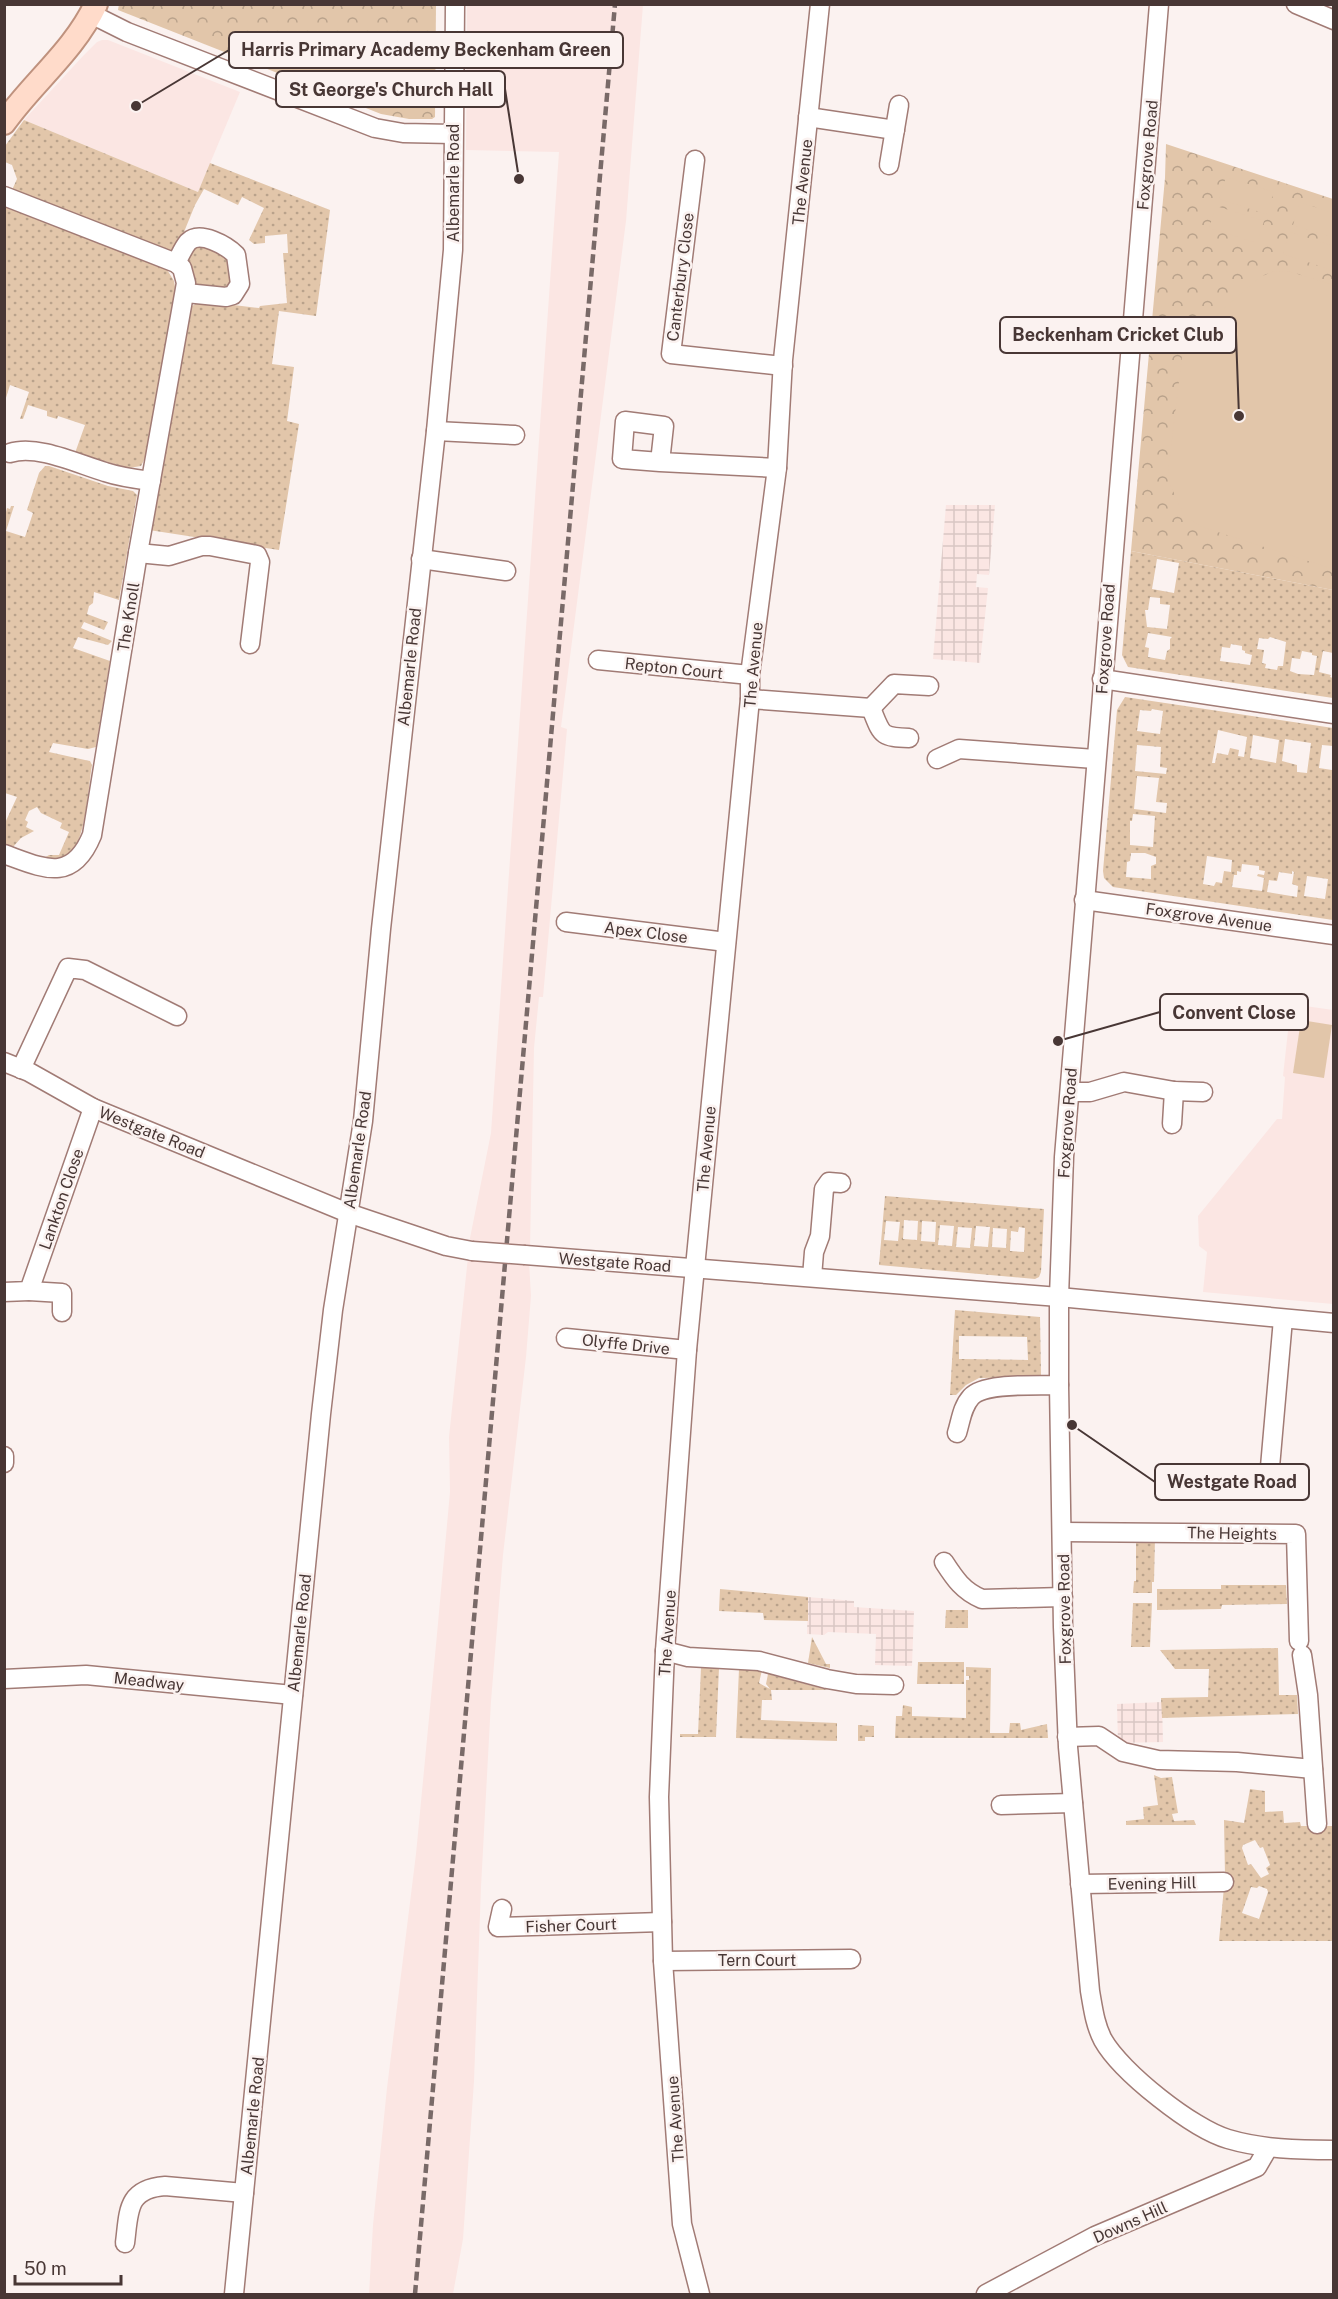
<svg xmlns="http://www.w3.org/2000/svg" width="1338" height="2299" font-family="'Public Sans',sans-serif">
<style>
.built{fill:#fbe6e3}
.industrial{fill:url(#industrial-grid)}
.grass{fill:url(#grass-dots);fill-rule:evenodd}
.park{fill:url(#park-crowns)}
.pitch{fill:#e2c6aa}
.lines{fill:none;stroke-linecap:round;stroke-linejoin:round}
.minor-casing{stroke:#a17b75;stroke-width:21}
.major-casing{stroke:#bf927e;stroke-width:26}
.minor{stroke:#fff;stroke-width:18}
.major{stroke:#ffdbca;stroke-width:22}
.rail{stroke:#796a68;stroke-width:4.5;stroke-dasharray:9 4.5;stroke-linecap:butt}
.minor-bridge-casing{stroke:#a17b75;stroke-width:21;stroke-linecap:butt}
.minor-bridge{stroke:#fff;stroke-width:18}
.labels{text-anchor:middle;stroke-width:5;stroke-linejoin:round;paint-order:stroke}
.street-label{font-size:16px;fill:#483735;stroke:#fbf2f0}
.leader{fill:none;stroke:#483735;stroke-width:2}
.callout-dot{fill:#483735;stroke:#fbf2f0;stroke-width:2}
.callout{fill:#fbf2f0;stroke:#483735;stroke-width:2}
.callout-label{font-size:18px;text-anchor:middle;font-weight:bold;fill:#483735}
</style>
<defs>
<pattern id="industrial-grid" width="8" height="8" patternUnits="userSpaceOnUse" patternTransform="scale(1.5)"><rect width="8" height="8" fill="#fbe6e3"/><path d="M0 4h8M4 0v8" fill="none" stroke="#d9c6c3"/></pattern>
<pattern id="grass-dots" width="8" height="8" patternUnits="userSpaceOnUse" patternTransform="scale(1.5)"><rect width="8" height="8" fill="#e2c6aa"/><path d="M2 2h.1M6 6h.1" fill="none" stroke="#b9a28b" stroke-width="1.8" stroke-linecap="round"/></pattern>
<pattern id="park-crowns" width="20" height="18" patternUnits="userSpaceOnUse" patternTransform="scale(1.5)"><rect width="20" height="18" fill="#e2c6aa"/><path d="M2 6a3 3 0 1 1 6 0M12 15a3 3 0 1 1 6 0" fill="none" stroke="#b9a28b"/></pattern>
</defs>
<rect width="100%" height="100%" fill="#fbf2f0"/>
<g class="built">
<path d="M 467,5 L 643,5 L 626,221 L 561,727 L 567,729 L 543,997 L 539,997 L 534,1048 L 530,1248 L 469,1243 L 491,1133 L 559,152 L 466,150 Z"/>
<path d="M 102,40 L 108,40 L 240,92 L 198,192 L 24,120 L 83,56 L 97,42 Z"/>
<path d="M 1291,1004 L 1333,1010 L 1333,1304 L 1203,1292 L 1207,1252 L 1199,1246 L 1198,1216 L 1277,1119 L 1282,1119 L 1285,1077 L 1283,1076 Z"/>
<path d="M 468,1257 L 529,1262 L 531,1296 L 526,1357 L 503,1555 L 491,1701 L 481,1887 L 474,2081 L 463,2239 L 453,2294 L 369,2294 L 373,2225 L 387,2088 L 416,1854 L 436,1645 L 450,1492 L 449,1437 Z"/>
</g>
<g class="industrial">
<path d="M 946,505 L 995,505 L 989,575 L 977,574 L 976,587 L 988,588 L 980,663 L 933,659 Z"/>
<path d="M 808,1597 L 854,1601 L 854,1607 L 914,1611 L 912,1666 L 875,1665 L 876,1634 L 828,1632 L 824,1635 L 807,1634 Z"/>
<path d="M 1162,1702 L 1163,1742 L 1118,1743 L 1117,1704 Z"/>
</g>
<g class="grass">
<path d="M 24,120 L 198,192 L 210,163 L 330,210 L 316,316 L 279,311 L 272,364 L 294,367 L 287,421 L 299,424 L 279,550 L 149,530 L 192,306 L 201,301 L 259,308 L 260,306 L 287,303 L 283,253 L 288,253 L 287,234 L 265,236 L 265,243 L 254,244 L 249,240 L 264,208 L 242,197 L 238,205 L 204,189 L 195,205 L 175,254 L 12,190 L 17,179 L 12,165 L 5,162 L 5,146 Z"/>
<path d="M 5,206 L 166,268 L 174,281 L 176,292 L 146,456 L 141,466 L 129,468 L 75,453 L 85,425 L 58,416 L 57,419 L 47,416 L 47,411 L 28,405 L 23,419 L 20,419 L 29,392 L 10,385 L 5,401 Z"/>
<path d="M 203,246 L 231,259 L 234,285 L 229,292 L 194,286 L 193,272 L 186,259 L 194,248 Z"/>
<path d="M 45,466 L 49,466 L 108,486 L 133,491 L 137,495 L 119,600 L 94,592 L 93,603 L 89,606 L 87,614 L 108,622 L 104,630 L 84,622 L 81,628 L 112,641 L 108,645 L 78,637 L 73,648 L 110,661 L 96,747 L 88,749 L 53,743 L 49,752 L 85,760 L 90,761 L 92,765 C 88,787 86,845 67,856 C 60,861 52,859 44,858 L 49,855 L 59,855 L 69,832 L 60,828 L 62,823 L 41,813 L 37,807 L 29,811 L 25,820 L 28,822 L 26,827 L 34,831 L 21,838 L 13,847 L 5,844 L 5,823 L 17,797 L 5,793 L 5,516 L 7,508 L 10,509 L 11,506 L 14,506 L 6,531 L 25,537 L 33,513 L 27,510 L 39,473 Z"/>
<path d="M 1131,551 L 1333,590 L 1333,653 L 1323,651 L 1319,672 L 1331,675 L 1330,677 L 1333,678 L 1333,698 L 1128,667 L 1122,655 ZM 1157,559 L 1179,563 L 1174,593 L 1152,589 ZM 1150,597 L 1160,598 L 1160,604 L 1170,605 L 1167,629 L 1147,627 L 1145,610 L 1148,610 ZM 1148,633 L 1172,637 L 1170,639 L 1170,649 L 1167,651 L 1165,660 L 1148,657 L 1149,648 L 1145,647 ZM 1270,637 L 1286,642 L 1283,666 L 1278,666 L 1277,670 L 1265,668 L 1266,664 L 1262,663 L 1264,650 L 1257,649 L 1259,638 L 1268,639 ZM 1231,644 L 1242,646 L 1242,650 L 1245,651 L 1245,653 L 1252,655 L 1250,665 L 1220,661 L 1222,647 L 1230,648 ZM 1302,651 L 1312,653 L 1312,655 L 1317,656 L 1314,675 L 1298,674 L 1290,671 L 1292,658 L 1300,659 Z"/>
<path d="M 1125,697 L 1333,728 L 1333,746 L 1322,745 L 1319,768 L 1332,770 L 1333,765 L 1333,920 L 1113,887 L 1104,878 L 1103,871 L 1117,710 ZM 1152,709 L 1163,711 L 1160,734 L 1137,731 L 1140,710 L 1151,711 ZM 1218,730 L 1247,737 L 1244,757 L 1238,756 L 1239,750 L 1230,748 L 1228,755 L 1217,753 L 1215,763 L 1212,763 ZM 1253,735 L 1279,740 L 1276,763 L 1250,758 ZM 1285,739 L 1311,743 L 1307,773 L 1297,772 L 1297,765 L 1282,761 ZM 1137,745 L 1161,747 L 1160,767 L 1167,768 L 1166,774 L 1135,771 ZM 1137,776 L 1159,778 L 1156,802 L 1167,803 L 1166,813 L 1134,809 ZM 1133,814 L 1155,816 L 1153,847 L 1130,845 L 1130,821 L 1132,821 ZM 1131,853 L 1145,853 L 1156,857 L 1156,864 L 1151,866 L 1151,879 L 1126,877 L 1127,862 L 1130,861 ZM 1207,856 L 1232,860 L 1231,872 L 1224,871 L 1222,883 L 1216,882 L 1214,886 L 1203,884 ZM 1242,864 L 1259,866 L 1259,870 L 1265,871 L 1264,875 L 1258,874 L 1257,876 L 1264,878 L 1262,891 L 1232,887 L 1234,875 L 1237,875 L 1237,871 L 1241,872 ZM 1292,871 L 1294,872 L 1292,884 L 1298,886 L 1297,897 L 1267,892 L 1269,880 L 1277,881 L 1279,872 L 1292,874 ZM 1307,876 L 1328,879 L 1325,899 L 1304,896 Z"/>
<path d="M 885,1196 L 1044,1209 L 1041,1272 L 1039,1277 L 1035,1279 L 879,1265 ZM 904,1220 L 918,1221 L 917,1240 L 903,1239 ZM 886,1221 L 900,1222 L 898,1241 L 884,1240 ZM 922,1221 L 936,1222 L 935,1242 L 921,1241 ZM 940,1225 L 954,1226 L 952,1246 L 938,1245 ZM 976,1226 L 990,1227 L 988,1247 L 974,1246 ZM 958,1227 L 972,1228 L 970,1248 L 956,1247 ZM 1019,1227 L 1025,1228 L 1024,1252 L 1010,1251 L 1011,1231 L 1018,1232 ZM 993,1228 L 1007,1229 L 1006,1248 L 992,1247 Z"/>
<path d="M 955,1310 L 1040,1317 L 1041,1375 L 1036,1377 L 979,1378 L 966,1385 L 956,1395 L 950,1395 ZM 959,1336 L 1027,1337 L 1028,1360 L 959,1359 Z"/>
<path d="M 1136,1538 L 1155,1538 L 1154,1582 L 1152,1582 L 1152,1593 L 1133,1593 L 1134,1581 L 1136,1581 Z"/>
<path d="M 1221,1585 L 1286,1585 L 1287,1604 L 1222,1605 L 1221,1609 L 1157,1610 L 1157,1589 L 1221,1589 Z"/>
<path d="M 720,1589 L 808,1597 L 808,1621 L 764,1620 L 763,1613 L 719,1611 Z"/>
<path d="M 1133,1603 L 1152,1603 L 1150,1647 L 1131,1647 Z"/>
<path d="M 946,1610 L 968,1610 L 968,1628 L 945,1628 Z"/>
<path d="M 812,1637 L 826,1664 L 830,1664 L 830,1668 L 808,1663 Z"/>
<path d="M 1278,1648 L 1279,1695 L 1297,1695 L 1298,1714 L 1162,1718 L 1161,1698 L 1208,1697 L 1209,1669 L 1175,1669 L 1160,1650 Z"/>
<path d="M 918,1662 L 964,1662 L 964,1684 L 917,1684 Z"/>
<path d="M 966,1667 L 991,1668 L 990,1733 L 1009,1733 L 1010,1723 L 1020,1723 L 1021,1730 L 1047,1724 L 1048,1738 L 895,1738 L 896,1716 L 902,1716 L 903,1705 L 912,1707 L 912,1716 L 966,1718 L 966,1680 L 969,1680 L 969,1676 L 966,1676 Z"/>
<path d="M 701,1668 L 719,1668 L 716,1737 L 680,1737 L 680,1734 L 698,1734 Z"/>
<path d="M 739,1669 L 762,1670 L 759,1683 L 770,1689 L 766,1684 L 768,1674 L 828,1690 L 771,1690 L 772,1700 L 762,1700 L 761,1720 L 837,1723 L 837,1741 L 736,1738 Z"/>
<path d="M 858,1725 L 874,1726 L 874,1737 L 865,1737 L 865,1741 L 858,1741 Z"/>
<path d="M 1154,1775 L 1161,1778 L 1172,1777 L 1178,1813 L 1172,1814 L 1174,1821 L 1194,1820 L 1196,1825 L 1126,1825 L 1126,1821 L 1144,1819 L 1143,1807 L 1158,1805 Z"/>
<path d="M 1250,1789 L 1265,1791 L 1265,1812 L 1283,1811 L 1284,1823 L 1300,1822 L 1301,1826 L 1333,1826 L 1333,1941 L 1219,1941 L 1225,1876 L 1224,1820 L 1244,1823 ZM 1255,1840 L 1260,1848 L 1263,1847 L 1270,1865 L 1266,1868 L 1269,1874 L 1261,1878 L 1251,1864 L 1248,1865 L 1242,1848 L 1243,1845 ZM 1259,1886 L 1267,1889 L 1268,1892 L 1259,1919 L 1242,1913 L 1251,1887 L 1257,1888 Z"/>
</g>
<g class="park">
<path d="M 119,4 L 436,5 L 435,117 L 432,119 L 409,119 L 381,114 L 118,10 Z"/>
<path d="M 1166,144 L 1333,199 L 1333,590 L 1131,551 L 1165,178 Z"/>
</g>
<g class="pitch">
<path d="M 1226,177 L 1274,192 L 1266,214 L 1219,199 Z"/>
<path d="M 1300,202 L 1333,213 L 1333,237 L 1293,225 Z"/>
<path d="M 1216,206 L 1264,221 L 1257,243 L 1209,228 Z"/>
<path d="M 1290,232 L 1333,246 L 1332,270 L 1283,254 Z"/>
<path d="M 1288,271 L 1333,285 L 1333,569 L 1202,527 L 1191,520 L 1182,511 L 1170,484 L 1168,472 L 1183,348 L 1190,338 L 1260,277 L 1272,272 Z"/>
<path d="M 1301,1020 L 1332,1025 L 1324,1078 L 1293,1073 Z"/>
</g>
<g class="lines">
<defs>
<g id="minor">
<path d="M 1159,4 L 1064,1157 L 1059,1297 L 1059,1385 L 1063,1627 L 1068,1747 L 1090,1991 C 1093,2008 1095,2025 1103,2040 C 1121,2072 1193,2129 1228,2139 C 1262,2149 1298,2150 1334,2150"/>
<path d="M 1296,4 L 1334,20"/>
<path d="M 91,14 L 127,32 L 375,128 L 403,133 L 453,134"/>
<path d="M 808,117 L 895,130"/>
<path d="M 695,160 L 671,354 L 783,366"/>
<path d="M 889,165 L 899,105"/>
<path d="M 4,196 L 176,263 L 182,268 L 186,283 L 138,553 L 92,835 C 72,884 43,868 4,854"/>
<path d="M 176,263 C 180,256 183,248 188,242 C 200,230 227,246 236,255 L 240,284 L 233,295 L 226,297 L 186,293"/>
<path d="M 436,431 L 515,435"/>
<path d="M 10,453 C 37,444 78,464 105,472 C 120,477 135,479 151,481"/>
<path d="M 660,462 L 622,459 L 625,421 L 664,426 L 660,462 L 777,468"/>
<path d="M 138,553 L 169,556 L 202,546 L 210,546 L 257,555 L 260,562 L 250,644"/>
<path d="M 421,559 L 506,571"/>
<path d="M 598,660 L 750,675"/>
<path d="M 1102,679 L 1334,714"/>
<path d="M 750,699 L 871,708"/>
<path d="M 871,708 L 894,684 L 929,686"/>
<path d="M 871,708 C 882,735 880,737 909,738"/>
<path d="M 937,759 L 959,749 L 1095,759"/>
<path d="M 1084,900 L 1334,935"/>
<path d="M 566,922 L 726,942"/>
<path d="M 4,1062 L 29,1072 L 93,1108 L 348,1213 L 446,1246 L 472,1251"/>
<path d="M 21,1069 L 68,968 L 85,970 L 177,1016"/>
<path d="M 1070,1092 L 1090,1092 L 1124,1082 L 1174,1091 L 1203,1092"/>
<path d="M 1172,1124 L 1174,1091"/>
<path d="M 525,1255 L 1059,1297 L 1334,1323"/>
<path d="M 812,1277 L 814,1252 L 820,1236 L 824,1189 L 829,1182 L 841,1183"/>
<path d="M 29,1291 L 62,1293 L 62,1312"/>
<path d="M 4,1292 L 29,1291 L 93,1108"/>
<path d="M 566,1338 L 687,1350"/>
<path d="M 957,1433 C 961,1420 962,1407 971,1397 C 984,1382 1038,1386 1059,1385"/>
<path d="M 4,1456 L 4,1463"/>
<path d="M 1270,1467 L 1283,1319"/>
<path d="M 1062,1532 L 1296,1534 L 1299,1641"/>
<path d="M 944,1562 C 955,1579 963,1591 982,1599 L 1063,1597"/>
<path d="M 665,1651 L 688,1657 L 759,1661 L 827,1679 L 856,1684 L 894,1685"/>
<path d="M 1302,1655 L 1308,1695 L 1317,1824"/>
<path d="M 4,1679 L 86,1675 L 293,1695"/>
<path d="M 1067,1737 L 1099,1736 L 1123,1752 L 1158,1760 L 1237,1762 L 1313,1769"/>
<path d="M 1001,1805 L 1073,1803"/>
<path d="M 1080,1884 L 1224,1882"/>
<path d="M 502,1909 L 498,1927 L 662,1922"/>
<path d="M 663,1961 L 851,1959"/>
<path d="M 125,2243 C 129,2212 126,2189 165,2186 L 244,2193"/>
<path d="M 234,2294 L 321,1414 L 333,1310 L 363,1121 L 381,929 L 436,431 L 453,250 L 455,4"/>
<path d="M 700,2294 L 682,2224 L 663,1961 L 659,1797 L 665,1651 L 687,1350 L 750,699 L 750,675 L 777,468 L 783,360 L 820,4"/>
<path d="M 986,2294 L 1095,2236 L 1257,2167 L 1268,2148"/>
</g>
<path id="major" d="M 4,123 C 33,82 74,51 96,4"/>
</defs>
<use href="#minor" class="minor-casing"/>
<use href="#major" class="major-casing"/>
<use href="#minor" class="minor"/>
<use href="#major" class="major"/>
<path class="rail" d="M 415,2294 L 615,4"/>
<defs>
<path id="minor-bridge" d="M 472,1251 L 525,1255"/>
</defs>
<use href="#minor-bridge" class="minor-bridge-casing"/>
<use href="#minor-bridge" class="minor-bridge"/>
</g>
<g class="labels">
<g class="street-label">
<text transform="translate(1147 155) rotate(-85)" y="6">Foxgrove Road</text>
<text transform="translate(802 182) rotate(-84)" y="6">The Avenue</text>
<text transform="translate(453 183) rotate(-90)" y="6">Albemarle Road</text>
<text transform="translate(680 277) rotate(-83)" y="6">Canterbury Close</text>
<text transform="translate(128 617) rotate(-81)" y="6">The Knoll</text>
<text transform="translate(1105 639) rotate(-86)" y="6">Foxgrove Road</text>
<text transform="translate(753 665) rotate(-85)" y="6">The Avenue</text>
<text transform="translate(409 667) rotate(-84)" y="6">Albemarle Road</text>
<text transform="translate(674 668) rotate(6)" y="6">Repton Court</text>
<text transform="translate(1209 917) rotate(8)" y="6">Foxgrove Avenue</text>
<text transform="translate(646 932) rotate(7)" y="6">Apex Close</text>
<text transform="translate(1067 1123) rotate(-86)" y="6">Foxgrove Road</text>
<text transform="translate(152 1132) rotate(22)" y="6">Westgate Road</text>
<text transform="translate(706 1149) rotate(-85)" y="6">The Avenue</text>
<text transform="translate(357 1150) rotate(-82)" y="6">Albemarle Road</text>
<text transform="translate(61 1199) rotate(-71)" y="6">Lankton Close</text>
<text transform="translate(615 1262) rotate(4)" y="6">Westgate Road</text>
<text transform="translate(626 1344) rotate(6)" y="6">Olyffe Drive</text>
<text transform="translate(1232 1533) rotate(1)" y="6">The Heights</text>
<text transform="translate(1064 1609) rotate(-91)" y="6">Foxgrove Road</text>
<text transform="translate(299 1633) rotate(-84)" y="6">Albemarle Road</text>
<text transform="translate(667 1633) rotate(-86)" y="6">The Avenue</text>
<text transform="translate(149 1681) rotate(6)" y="6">Meadway</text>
<text transform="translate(1152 1883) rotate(-1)" y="6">Evening Hill</text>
<text transform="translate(571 1925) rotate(-2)" y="6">Fisher Court</text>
<text x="757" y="1966">Tern Court</text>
<text transform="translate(252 2116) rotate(-84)" y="6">Albemarle Road</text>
<text transform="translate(675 2119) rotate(-94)" y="6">The Avenue</text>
<text transform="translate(1130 2222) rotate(-24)" y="6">Downs Hill</text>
</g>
</g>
<path class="leader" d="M136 106L229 50M519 179L505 89M1239 416L1236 335M1058 1041L1160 1012M1072 1425L1155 1482"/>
<g class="callout-dot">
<circle cx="136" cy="106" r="6"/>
<circle cx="519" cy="179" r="6"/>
<circle cx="1239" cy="416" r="6"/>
<circle cx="1058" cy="1041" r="6"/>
<circle cx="1072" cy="1425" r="6"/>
</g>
<g class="callout">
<rect x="229" y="32" width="394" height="36" rx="6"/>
<rect x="276" y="71" width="229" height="36" rx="6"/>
<rect x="1000" y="317" width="236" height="36" rx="6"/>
<rect x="1160" y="994" width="148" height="36" rx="6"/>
<rect x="1155" y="1464" width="154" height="36" rx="6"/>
</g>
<g class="callout-label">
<text x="426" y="56">Harris Primary Academy Beckenham Green</text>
<text x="391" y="96">St George's Church Hall</text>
<text x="1118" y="341">Beckenham Cricket Club</text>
<text x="1234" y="1019">Convent Close</text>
<text x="1232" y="1488">Westgate Road</text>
</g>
<rect width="1338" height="2299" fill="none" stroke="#483735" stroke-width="12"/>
<path d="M15 2275v9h106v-9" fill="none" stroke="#483735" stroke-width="3"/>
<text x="24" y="2275" font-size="18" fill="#483735" stroke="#fbf2f0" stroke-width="4.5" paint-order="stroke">50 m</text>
</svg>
